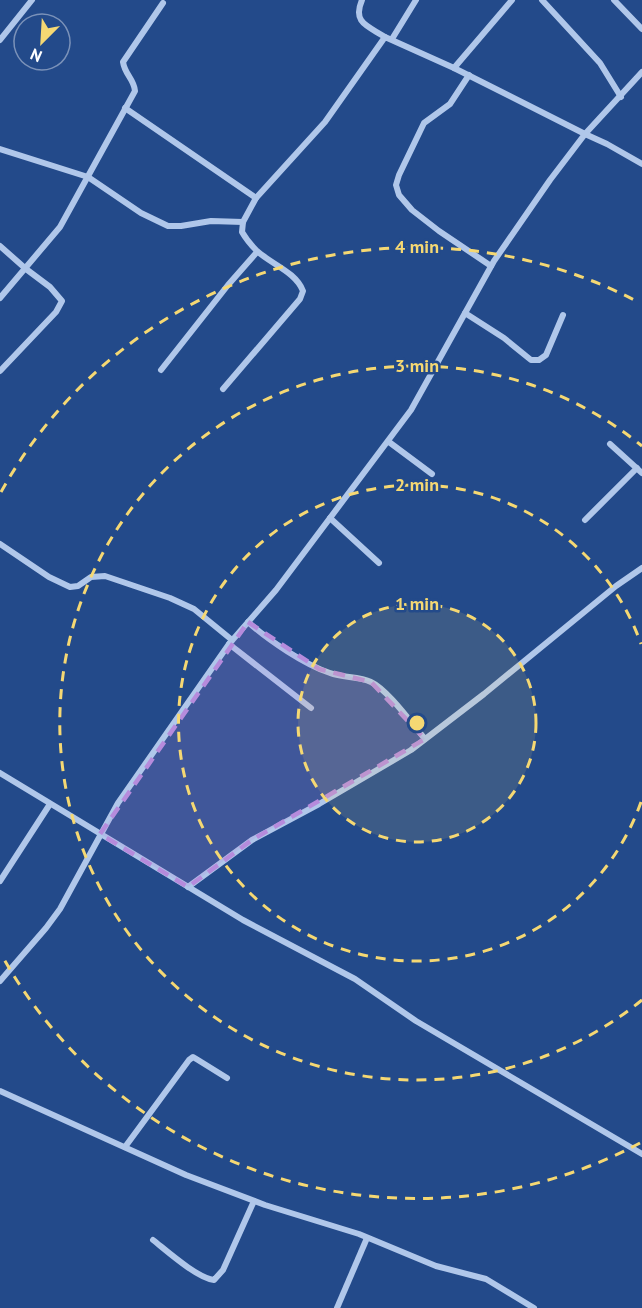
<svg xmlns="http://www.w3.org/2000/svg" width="642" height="1308" font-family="'PT Sans',sans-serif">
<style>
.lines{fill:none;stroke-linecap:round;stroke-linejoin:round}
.minor{stroke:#b0c7ea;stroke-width:6}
.marked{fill:#b68bdc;fill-opacity:0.2;stroke:#b68bdc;stroke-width:4.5;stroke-dasharray:12 8;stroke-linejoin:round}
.ring{fill:none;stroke:#f5d873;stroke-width:3;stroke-dasharray:10 8}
.centre{fill:#f5d873;stroke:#234a8a;stroke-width:3}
.ring-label{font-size:18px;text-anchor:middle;font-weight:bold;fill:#f5d873;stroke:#234a8a;stroke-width:5;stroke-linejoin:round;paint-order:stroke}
</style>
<rect width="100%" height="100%" fill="#234a8a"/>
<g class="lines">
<g class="minor">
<path d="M 362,0 C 352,23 368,26 385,37"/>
<path d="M 542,0 L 600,63 L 621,97"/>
<path d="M 614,0 L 642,29"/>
<path d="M 392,39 L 416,0"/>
<path d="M 0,40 L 32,0"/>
<path d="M 454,68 L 512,0"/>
<path d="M 469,75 L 450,104 L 424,123 L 399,175 L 396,185 L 399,195 L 412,210 L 439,231 L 491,266"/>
<path d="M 125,108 L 256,198 L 243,222 L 242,232 C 246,239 251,245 257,251 C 271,264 296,272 303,291 L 300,299 L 223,389"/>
<path d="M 0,149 L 88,177 L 141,213 L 168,226 L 181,226 L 211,221 L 243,222"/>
<path d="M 256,198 L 325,122 L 385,37 L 454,68 L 585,134 L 607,144 L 642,164"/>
<path d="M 0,246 L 26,269 L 50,287 L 62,301 L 56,312 L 0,371"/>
<path d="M 0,298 L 60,227 L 135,91 C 134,79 125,75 123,62 L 163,3"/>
<path d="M 465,313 L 504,338 L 531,360 L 539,360 L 546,355 L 563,315"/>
<path d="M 161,370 L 228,285 L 257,252"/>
<path d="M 389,442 L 432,474"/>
<path d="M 610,444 L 642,473"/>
<path d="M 330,518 L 379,563"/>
<path d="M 585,520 L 637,468"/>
<path d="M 0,544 L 49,577 L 70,587 L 78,586 L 91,577 L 105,576 L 170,598 L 194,609 L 232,640"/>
<path d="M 248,622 C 268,640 305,665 330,673 C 343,678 359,676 371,682 C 388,690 412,724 425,739"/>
<path d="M 229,644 L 311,708"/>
<path d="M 0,773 L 243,920 L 355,979 L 416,1021 L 642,1154"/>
<path d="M 0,881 L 50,804"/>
<path d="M 188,887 L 252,840 L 319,804 L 411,750 L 484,694 L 616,586 L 642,568"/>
<path d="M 0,981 L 46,928 L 60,909 L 118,803 L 229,644 L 276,590 L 411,410 L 494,261 L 550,180 L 585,134 L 642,72"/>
<path d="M 0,1091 L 186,1175 L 265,1205 L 359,1234 L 436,1266 L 486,1279 L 534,1308"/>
<path d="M 125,1147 L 189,1060 L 193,1057 L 198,1060 L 227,1078"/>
<path d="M 153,1240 C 167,1251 197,1278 214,1280 L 223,1270 L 254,1201"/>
<path d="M 337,1308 L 367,1238"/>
</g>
</g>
<path class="marked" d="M 248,622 L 319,669 L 371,682 L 425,739 L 252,840 L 188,887 L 100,834 Z"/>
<circle cx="417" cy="723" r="119" fill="#f5d873" fill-opacity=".12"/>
<g class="ring">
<circle cx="417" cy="723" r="119"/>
<path d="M641 802A238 238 0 1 1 641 644"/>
<path d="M642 1000A357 357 0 1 1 642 446"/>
<path d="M640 1143A476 476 0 0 1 1 954M1 492A476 476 0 0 1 640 303"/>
</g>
<circle cx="417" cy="723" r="9" class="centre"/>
<g class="ring-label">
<text x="417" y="253">4 min</text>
<text x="417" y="372">3 min</text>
<text x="417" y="491">2 min</text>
<text x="417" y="610">1 min</text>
</g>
<g transform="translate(42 42) rotate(204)"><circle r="28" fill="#234a8a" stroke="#7b92b9" stroke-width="1.5"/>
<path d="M0-4.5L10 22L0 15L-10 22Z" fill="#f5d873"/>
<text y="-9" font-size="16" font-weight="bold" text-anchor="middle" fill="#ffffff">N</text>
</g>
</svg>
